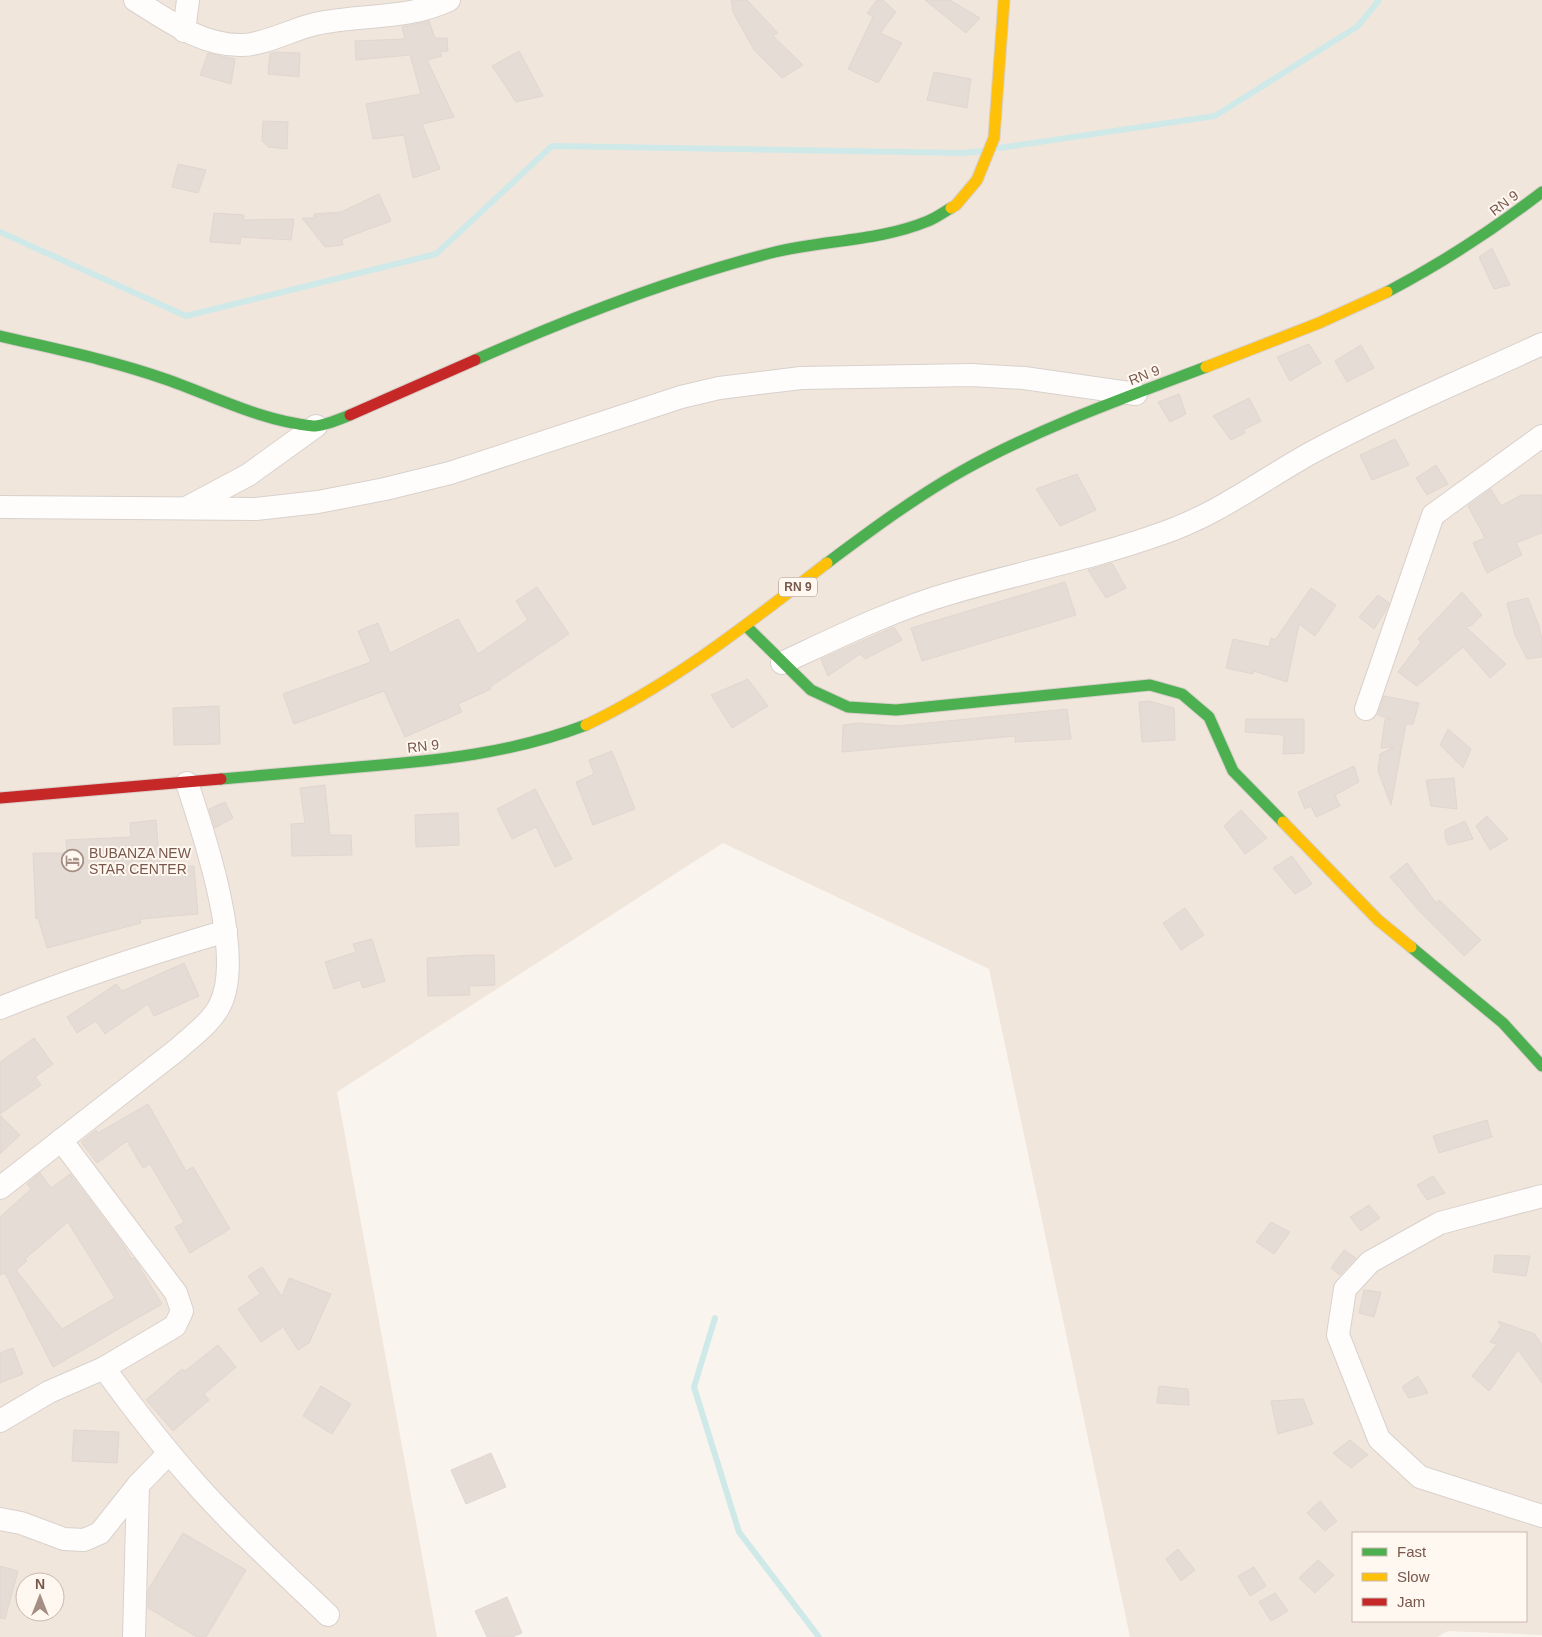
<svg xmlns="http://www.w3.org/2000/svg" width="1542" height="1637" font-family="Arial,sans-serif">
<style>
.residential{fill:#f1e6dc;fill-rule:evenodd}
.lines{fill:none;stroke-linecap:round;stroke-linejoin:round}
.stream{stroke:#cfe9e9;stroke-width:6}
.building{fill:#e5dcd5;stroke:#e2d6d0;fill-rule:evenodd}
.street-casing{stroke:#d8d1cc;stroke-width:24}
.fast-casing{stroke:#d8cfca;stroke-width:13}
.slow-casing{stroke:#d8cfca;stroke-width:13}
.jam-casing{stroke:#d8cfca;stroke-width:13}
.street{stroke:#fefdfc;stroke-width:22}
.fast{stroke:#4caf50;stroke-width:11}
.slow{stroke:#ffc107;stroke-width:11}
.jam{stroke:#c62828;stroke-width:11}
.labels{text-anchor:middle;stroke-width:4;stroke-linejoin:round;paint-order:stroke}
.shield{fill:#fff8f0;stroke:#a0887d;stroke-width:1}
.shield-label{font-size:12px;font-weight:bold;fill:#78584c}
.street-label{font-size:14px;fill:#78584c;stroke:#fff8f0}
.poi-label{font-size:14px;fill:#78584c;stroke:#fff8f0;text-anchor:start}
</style>
<rect width="100%" height="100%" fill="#f9f4ee"/>
<path class="residential" d="M 0,0 L 1542,0 L 1542,1635 L 1448,1631 L 1437,1637 L 1130,1637 L 989,969 L 723,843 L 337,1092 L 437,1637 L 0,1637 ZM 1353,1533 L 1526,1533 L 1526,1621 L 1353,1621 ZM 25,1582 L 55,1582 L 55,1612 L 25,1612 Z"/>
<g class="lines">
<g class="stream">
<path d="M 999,148 L 1215,116 L 1358,26 L 1379,0"/>
<path d="M 0,232 L 186,316 L 436,254 L 552,146 L 963,153 L 982,151"/>
<path d="M 715,1318 L 694,1387 L 739,1532 L 819,1637"/>
</g>
</g>
<g class="building">
<path d="M 731,0 L 747,0 L 778,33 L 773,36 L 803,65 L 782,78 L 754,50 L 733,12 Z"/>
<path d="M 877,0 L 883,0 L 896,12 L 880,33 L 902,43 L 878,83 L 848,69 L 873,17 L 867,13 Z"/>
<path d="M 925,0 L 950,0 L 980,18 L 966,33 Z"/>
<path d="M 429,21 L 435,38 L 447,38 L 448,51 L 440,52 L 442,56 L 427,60 L 454,117 L 422,124 L 440,169 L 413,178 L 404,135 L 373,139 L 366,104 L 421,94 L 410,55 L 356,60 L 355,41 L 405,39 L 402,27 Z"/>
<path d="M 519,51 L 543,96 L 516,102 L 492,66 Z"/>
<path d="M 275,52 L 300,53 L 299,77 L 268,74 L 270,53 Z"/>
<path d="M 208,53 L 235,59 L 231,84 L 200,75 Z"/>
<path d="M 934,72 L 971,79 L 967,108 L 927,100 Z"/>
<path d="M 263,121 L 288,122 L 287,149 L 268,147 L 262,141 Z"/>
<path d="M 178,164 L 206,170 L 198,193 L 172,187 Z"/>
<path d="M 379,194 L 391,221 L 342,239 L 343,245 L 325,247 L 302,218 L 314,218 L 314,214 L 341,212 Z"/>
<path d="M 214,213 L 244,215 L 243,220 L 294,219 L 291,240 L 241,237 L 240,244 L 210,242 Z"/>
<path d="M 1492,248 L 1510,285 L 1494,289 L 1479,257 Z"/>
<path d="M 1309,344 L 1321,363 L 1290,381 L 1277,357 Z"/>
<path d="M 1361,345 L 1374,368 L 1347,382 L 1335,361 Z"/>
<path d="M 1179,394 L 1186,414 L 1170,422 L 1158,402 Z"/>
<path d="M 1249,398 L 1261,421 L 1243,430 L 1245,433 L 1231,440 L 1213,416 Z"/>
<path d="M 1395,439 L 1409,465 L 1372,480 L 1360,455 Z"/>
<path d="M 1436,465 L 1448,484 L 1427,495 L 1416,478 Z"/>
<path d="M 1077,474 L 1096,510 L 1060,526 L 1036,489 Z"/>
<path d="M 1491,489 L 1501,506 L 1521,495 L 1542,495 L 1542,533 L 1516,543 L 1522,555 L 1487,573 L 1473,543 L 1485,538 L 1468,506 Z"/>
<path d="M 1112,563 L 1126,588 L 1106,598 L 1088,570 Z"/>
<path d="M 1065,582 L 1076,615 L 922,661 L 911,628 Z"/>
<path d="M 537,587 L 569,634 L 490,687 L 491,689 L 458,704 L 462,712 L 405,737 L 384,691 L 294,724 L 283,694 L 371,662 L 358,631 L 378,623 L 390,653 L 458,619 L 478,654 L 528,620 L 516,601 Z"/>
<path d="M 1311,588 L 1336,605 L 1315,636 L 1299,624 L 1287,682 L 1254,671 L 1253,674 L 1226,668 L 1233,639 L 1269,647 L 1271,638 L 1275,640 Z"/>
<path d="M 1462,592 L 1482,615 L 1472,625 L 1466,627 L 1506,664 L 1490,678 L 1463,647 L 1417,686 L 1398,672 L 1421,642 L 1418,639 Z"/>
<path d="M 1378,595 L 1389,603 L 1386,610 L 1374,629 L 1359,617 Z"/>
<path d="M 1528,598 L 1539,626 L 1542,640 L 1542,657 L 1527,659 L 1515,635 L 1507,603 Z"/>
<path d="M 894,627 L 902,640 L 865,659 L 860,654 L 828,676 L 821,659 Z"/>
<path d="M 748,679 L 768,706 L 732,728 L 711,695 Z"/>
<path d="M 1384,696 L 1419,703 L 1413,724 L 1406,724 L 1391,805 L 1378,771 L 1380,754 L 1394,747 L 1381,748 L 1385,719 L 1391,719 L 1378,715 Z"/>
<path d="M 1149,701 L 1174,708 L 1175,740 L 1142,742 L 1139,702 Z"/>
<path d="M 219,706 L 220,744 L 174,745 L 173,708 Z"/>
<path d="M 1067,709 L 1071,739 L 1015,742 L 1015,736 L 842,752 L 843,725 L 858,723 L 897,726 Z"/>
<path d="M 1246,719 L 1304,719 L 1304,753 L 1283,754 L 1284,735 L 1245,732 Z"/>
<path d="M 1448,729 L 1471,749 L 1463,768 L 1440,745 Z"/>
<path d="M 612,751 L 635,809 L 593,825 L 576,782 L 594,774 L 589,760 Z"/>
<path d="M 1354,766 L 1359,782 L 1335,795 L 1340,806 L 1316,817 L 1311,806 L 1305,809 L 1298,792 Z"/>
<path d="M 1454,778 L 1457,809 L 1431,806 L 1426,780 Z"/>
<path d="M 325,785 L 330,835 L 351,835 L 352,855 L 292,856 L 291,824 L 305,823 L 300,788 Z"/>
<path d="M 535,789 L 572,859 L 555,867 L 536,827 L 512,839 L 497,809 Z"/>
<path d="M 225,802 L 233,818 L 215,828 L 209,809 Z"/>
<path d="M 1241,810 L 1267,838 L 1245,854 L 1224,826 Z"/>
<path d="M 458,813 L 459,845 L 416,847 L 415,815 Z"/>
<path d="M 1487,816 L 1508,839 L 1490,850 L 1476,826 Z"/>
<path d="M 156,820 L 160,868 L 194,866 L 198,914 L 140,919 L 141,923 L 47,948 L 38,918 L 36,919 L 33,853 L 67,853 L 66,840 L 131,837 L 130,823 Z"/>
<path d="M 1465,821 L 1473,839 L 1448,845 L 1445,837 L 1445,830 Z"/>
<path d="M 1292,856 L 1312,884 L 1295,894 L 1273,868 Z"/>
<path d="M 1407,863 L 1436,903 L 1439,900 L 1481,940 L 1464,956 L 1422,914 L 1390,877 Z"/>
<path d="M 1185,908 L 1204,935 L 1181,950 L 1163,923 Z"/>
<path d="M 372,939 L 385,981 L 363,988 L 360,980 L 334,989 L 325,962 L 356,952 L 353,944 Z"/>
<path d="M 475,955 L 494,955 L 495,985 L 469,986 L 470,995 L 428,996 L 427,958 Z"/>
<path d="M 184,963 L 199,996 L 154,1016 L 148,1004 L 105,1034 L 96,1021 L 77,1033 L 67,1017 L 116,984 L 122,991 Z"/>
<path d="M 34,1038 L 53,1064 L 35,1077 L 41,1085 L 0,1114 L 0,1062 Z"/>
<path d="M 148,1104 L 186,1171 L 193,1167 L 230,1229 L 190,1253 L 175,1227 L 184,1222 L 150,1164 L 143,1168 L 127,1141 L 97,1163 L 81,1142 L 96,1130 L 98,1133 Z"/>
<path d="M 0,1115 L 20,1135 L 0,1154 Z"/>
<path d="M 1487,1120 L 1492,1137 L 1439,1153 L 1433,1136 Z"/>
<path d="M 40,1173 L 51,1188 L 70,1174 L 122,1243 L 132,1259 L 134,1258 L 162,1304 L 53,1367 L 5,1273 L 0,1275 L 0,1217 L 31,1189 L 27,1184 ZM 68,1222 L 115,1298 L 62,1329 L 16,1270 L 27,1261 L 25,1259 Z"/>
<path d="M 1433,1176 L 1445,1193 L 1427,1200 L 1417,1185 Z"/>
<path d="M 1369,1205 L 1380,1218 L 1361,1231 L 1350,1217 Z"/>
<path d="M 1271,1222 L 1290,1232 L 1274,1254 L 1256,1242 Z"/>
<path d="M 1344,1250 L 1356,1258 L 1340,1275 L 1331,1268 Z"/>
<path d="M 1495,1255 L 1530,1256 L 1526,1276 L 1493,1272 Z"/>
<path d="M 262,1267 L 282,1297 L 289,1278 L 331,1294 L 309,1343 L 298,1350 L 283,1327 L 261,1342 L 238,1309 L 260,1294 L 248,1276 Z"/>
<path d="M 1364,1290 L 1381,1292 L 1374,1317 L 1359,1313 Z"/>
<path d="M 1498,1321 L 1535,1334 L 1542,1345 L 1542,1383 L 1518,1350 L 1489,1391 L 1472,1376 L 1497,1344 L 1490,1342 L 1501,1326 Z"/>
<path d="M 218,1345 L 236,1367 L 204,1394 L 209,1400 L 173,1431 L 146,1400 L 182,1369 L 185,1371 Z"/>
<path d="M 13,1348 L 23,1374 L 0,1383 L 0,1353 Z"/>
<path d="M 1418,1376 L 1428,1393 L 1409,1398 L 1402,1387 Z"/>
<path d="M 321,1386 L 351,1404 L 332,1434 L 303,1416 Z"/>
<path d="M 1159,1386 L 1188,1389 L 1189,1405 L 1157,1403 Z"/>
<path d="M 1303,1399 L 1313,1424 L 1278,1434 L 1271,1401 Z"/>
<path d="M 74,1430 L 119,1432 L 117,1463 L 72,1461 Z"/>
<path d="M 1350,1440 L 1368,1455 L 1351,1468 L 1333,1453 Z"/>
<path d="M 491,1453 L 506,1487 L 466,1504 L 451,1470 Z"/>
<path d="M 1320,1501 L 1337,1521 L 1325,1531 L 1307,1513 Z"/>
<path d="M 183,1533 L 246,1570 L 206,1637 L 197,1637 L 148,1608 L 148,1590 Z"/>
<path d="M 1178,1549 L 1195,1570 L 1181,1581 L 1166,1559 Z"/>
<path d="M 1318,1560 L 1334,1575 L 1315,1593 L 1299,1578 Z"/>
<path d="M 0,1566 L 18,1571 L 5,1619 L 0,1618 Z"/>
<path d="M 1254,1567 L 1266,1586 L 1250,1596 L 1238,1576 Z"/>
<path d="M 1275,1593 L 1288,1611 L 1271,1621 L 1259,1602 Z"/>
<path d="M 507,1597 L 522,1633 L 512,1637 L 487,1637 L 475,1611 Z"/>
</g>
<g class="lines">
<defs>
<g id="street">
<path d="M 135,0 C 167,20 202,46 242,45 C 264,45 293,29 315,24 C 360,14 407,20 449,0"/>
<path d="M 184,31 L 188,0"/>
<path d="M 0,507 L 256,509 L 318,502 L 385,489 L 450,473 L 681,397 L 719,388 L 801,378 L 971,375 L 1024,378 L 1136,394"/>
<path d="M 188,507 L 248,475 L 316,426"/>
<path d="M 782,663 C 838,637 892,610 951,593 C 1022,572 1094,558 1163,533 C 1216,515 1261,481 1309,454 C 1384,413 1464,380 1542,344"/>
<path d="M 1366,709 L 1433,515 L 1542,436"/>
<path d="M 0,1008 C 74,978 149,954 226,931"/>
<path d="M 61,1140 L 176,1293 L 182,1311 L 175,1326 L 104,1368 C 133,1408 163,1447 196,1484 C 237,1530 283,1572 328,1615"/>
<path d="M 0,1188 L 178,1049 C 191,1037 212,1022 220,1005 C 245,956 204,834 187,783"/>
<path d="M 1542,1196 L 1440,1223 L 1370,1262 L 1345,1289 L 1338,1335 L 1379,1439 L 1420,1477 L 1542,1516"/>
<path d="M 0,1421 L 49,1392 L 104,1368"/>
<path d="M 0,1519 L 21,1523 L 64,1539 L 84,1540 L 100,1533 L 138,1485"/>
<path d="M 134,1637 L 138,1485 L 169,1453"/>
</g>
<g id="fast">
<path d="M 1387,292 C 1442,263 1493,230 1542,192"/>
<path d="M 0,336 C 55,349 111,360 165,379 C 214,396 261,421 313,426 C 324,426 340,419 350,415"/>
<path d="M 475,360 C 572,317 672,278 775,252 C 825,240 880,241 928,221 C 936,218 944,212 951,208"/>
<path d="M 827,563 C 870,531 914,498 962,471 C 1039,428 1124,398 1206,367"/>
<path d="M 746,626 L 811,690 L 848,707 L 896,710 L 1150,685 L 1182,694 L 1209,717 L 1233,771 L 1283,822"/>
<path d="M 221,779 C 267,775 313,771 358,767 C 436,761 513,753 586,725"/>
<path d="M 1411,947 L 1503,1023 L 1542,1066"/>
</g>
<g id="slow">
<path d="M 951,208 L 956,205 L 977,180 L 994,138 L 1004,0"/>
<path d="M 1206,367 L 1319,323 L 1387,292"/>
<path d="M 586,725 C 674,683 750,622 827,563"/>
<path d="M 1283,822 L 1378,920 L 1411,947"/>
</g>
<g id="jam">
<path d="M 350,415 L 475,360"/>
<path d="M 0,798 L 221,779"/>
</g>
</defs>
<use href="#street" class="street-casing"/>
<use href="#fast" class="fast-casing"/>
<use href="#slow" class="slow-casing"/>
<use href="#jam" class="jam-casing"/>
<use href="#street" class="street"/>
<use href="#fast" class="fast"/>
<use href="#slow" class="slow"/>
<use href="#jam" class="jam"/>
</g>
<defs>
<symbol id="hotel-ring" viewBox="-11 -11 22 22"><circle r="9.5" fill="#fff8f0" stroke="#a58f85" stroke-width="1.5"/><path d="M-6-4.5h1.5V1H6V5H4.5V3h-9V5H-6ZM-4 0a1.8 1.8 0 1 1 3.6 0ZM.5 0V-2.5h3Q6-2.5 6 0Z" fill="#a58f85"/></symbol>
</defs>
<g fill-rule="evenodd">
<use href="#hotel-ring" x="60" y="848" width="25" height="25"/>
</g>
<g class="labels">
<rect class="shield" x="779" y="577.5" width="38" height="19" rx="4"/>
<g class="shield-label">
<text x="798" y="591">RN 9</text>
</g>
<g class="street-label">
<text transform="translate(1504 203) rotate(-37)" y="5">RN 9</text>
<text transform="translate(1144 375) rotate(-21)" y="5">RN 9</text>
<text transform="translate(423 746) rotate(-6)" y="5">RN 9</text>
</g>
<g class="poi-label">
<text x="89" y="858">BUBANZA NEW<tspan x="89" dy="16">STAR CENTER</tspan></text>
</g>
</g>
<rect x="1352" y="1532" width="175" height="90" fill="#fff8f0" stroke="#c9b8ae"/>
<rect x="1362" y="1548" width="25" height="8" fill="#4caf50" stroke="#c9b8ae"/>
<text x="1397" y="1557" font-size="15" fill="#78584c">Fast</text>
<rect x="1362" y="1573" width="25" height="8" fill="#ffc107" stroke="#c9b8ae"/>
<text x="1397" y="1582" font-size="15" fill="#78584c">Slow</text>
<rect x="1362" y="1598" width="25" height="8" fill="#c62828" stroke="#c9b8ae"/>
<text x="1397" y="1607" font-size="15" fill="#78584c">Jam</text>
<g transform="translate(40 1597)"><circle r="24" fill="#fff8f0" stroke="#c9b8ae"/>
<path d="M0-4L9 19L0 12L-9 19Z" fill="#a58f85"/>
<text y="-8" font-size="14" font-weight="bold" text-anchor="middle" fill="#78584c">N</text>
</g>
</svg>
